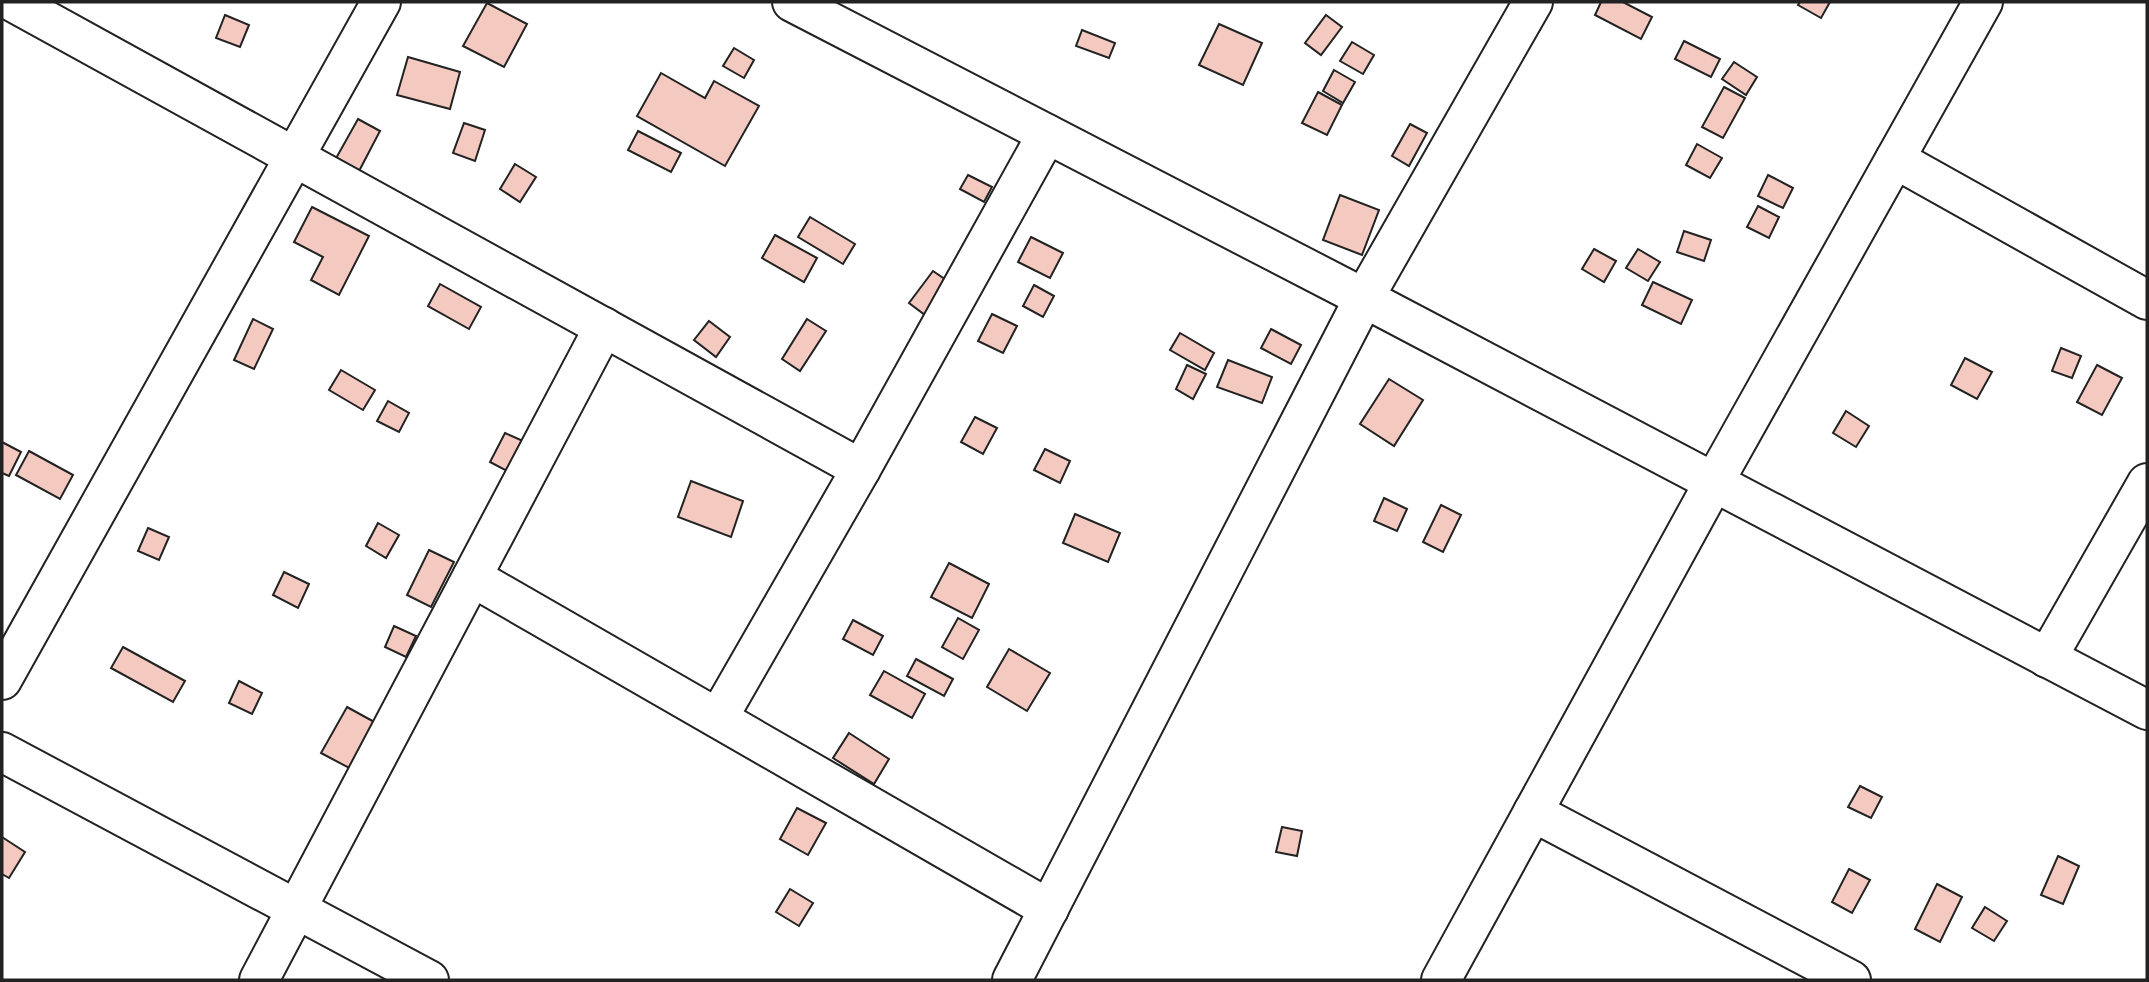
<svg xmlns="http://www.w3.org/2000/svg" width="2149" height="982" font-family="Figtree,sans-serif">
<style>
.building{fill:#f3c9c0;stroke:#222;stroke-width:2}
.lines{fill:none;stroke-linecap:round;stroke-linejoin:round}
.minor-casing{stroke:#222;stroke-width:42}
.major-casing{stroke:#222;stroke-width:42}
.minor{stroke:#fff;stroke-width:38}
.major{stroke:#fff;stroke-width:38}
</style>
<rect width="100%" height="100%" fill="#fff"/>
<g class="building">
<path d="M 1601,2 L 1623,2 L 1652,17 L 1641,39 L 1595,15 Z"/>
<path d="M 1800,2 L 1830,2 L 1821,18 L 1798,5 Z"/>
<path d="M 487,3 L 527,24 L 504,67 L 463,46 Z"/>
<path d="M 225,15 L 249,25 L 240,47 L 216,38 Z"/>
<path d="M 1326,15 L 1342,27 L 1321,55 L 1305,43 Z"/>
<path d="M 1219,24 L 1262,43 L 1243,85 L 1199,65 Z"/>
<path d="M 1082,30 L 1115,43 L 1109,58 L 1076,46 Z"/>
<path d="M 1684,41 L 1720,59 L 1711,77 L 1675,59 Z"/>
<path d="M 1352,42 L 1374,55 L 1363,74 L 1340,61 Z"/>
<path d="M 734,48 L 754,60 L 744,78 L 723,66 Z"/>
<path d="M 408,57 L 460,72 L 450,109 L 397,95 Z"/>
<path d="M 1734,62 L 1757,77 L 1746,95 L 1722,79 Z"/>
<path d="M 1334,70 L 1355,82 L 1343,103 L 1323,91 Z"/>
<path d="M 661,73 L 705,98 L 714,81 L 759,106 L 725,166 L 637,116 Z"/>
<path d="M 1724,87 L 1745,98 L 1723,138 L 1702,127 Z"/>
<path d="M 1318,92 L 1342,105 L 1327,135 L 1302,123 Z"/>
<path d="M 358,119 L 380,131 L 358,173 L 335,160 Z"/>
<path d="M 464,123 L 485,130 L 475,161 L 453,153 Z"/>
<path d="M 1410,124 L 1427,133 L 1409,166 L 1392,156 Z"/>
<path d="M 638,131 L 681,153 L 671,172 L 628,150 Z"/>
<path d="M 1697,144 L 1722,158 L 1710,178 L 1686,165 Z"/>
<path d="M 515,164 L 536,177 L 520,202 L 500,189 Z"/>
<path d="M 968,175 L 992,187 L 984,202 L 960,189 Z"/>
<path d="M 1768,175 L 1793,188 L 1783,208 L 1758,196 Z"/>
<path d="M 1340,195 L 1379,210 L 1362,255 L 1323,240 Z"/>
<path d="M 1758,206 L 1779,217 L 1769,238 L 1747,227 Z"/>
<path d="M 312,207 L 369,236 L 339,295 L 311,280 L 323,257 L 294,242 Z"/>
<path d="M 810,217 L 855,244 L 843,264 L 798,237 Z"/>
<path d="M 1684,231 L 1711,240 L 1704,261 L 1677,252 Z"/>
<path d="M 775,235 L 817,258 L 804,282 L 762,258 Z"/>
<path d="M 1031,237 L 1063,253 L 1050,278 L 1018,262 Z"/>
<path d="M 1594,249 L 1616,261 L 1604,282 L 1582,269 Z"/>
<path d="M 1638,249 L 1660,262 L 1648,281 L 1626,268 Z"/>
<path d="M 933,271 L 949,282 L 925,315 L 909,303 Z"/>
<path d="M 1653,282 L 1692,300 L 1681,324 L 1642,305 Z"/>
<path d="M 440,284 L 481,307 L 469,329 L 428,306 Z"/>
<path d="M 1034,285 L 1054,296 L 1043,317 L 1023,306 Z"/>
<path d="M 992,314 L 1017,326 L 1003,353 L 978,341 Z"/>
<path d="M 253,319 L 273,329 L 254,369 L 234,360 Z"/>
<path d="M 807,319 L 826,331 L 800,371 L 782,359 Z"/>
<path d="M 709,321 L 730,337 L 716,357 L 694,340 Z"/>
<path d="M 1271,329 L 1301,345 L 1291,364 L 1261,348 Z"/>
<path d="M 1180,333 L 1214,353 L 1205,370 L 1170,350 Z"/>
<path d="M 2061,348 L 2081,356 L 2072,378 L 2052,371 Z"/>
<path d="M 1965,358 L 1992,372 L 1977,399 L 1951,385 Z"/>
<path d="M 1228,360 L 1272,377 L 1262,403 L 1217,387 Z"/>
<path d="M 1187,365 L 1206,374 L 1193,399 L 1176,389 Z"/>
<path d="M 2097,365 L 2122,378 L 2102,415 L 2077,402 Z"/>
<path d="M 341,370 L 375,390 L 363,410 L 329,390 Z"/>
<path d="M 1389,379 L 1423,400 L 1394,446 L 1360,424 Z"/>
<path d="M 388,401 L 409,413 L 399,432 L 377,421 Z"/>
<path d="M 1846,411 L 1869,426 L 1856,447 L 1833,433 Z"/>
<path d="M 975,417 L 997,428 L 983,454 L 961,442 Z"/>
<path d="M 505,433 L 523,441 L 507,471 L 490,462 Z"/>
<path d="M 2,442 L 21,452 L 9,476 L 2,473 Z"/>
<path d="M 1045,449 L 1070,461 L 1060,483 L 1034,470 Z"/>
<path d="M 29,451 L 73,475 L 60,499 L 16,475 Z"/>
<path d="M 691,481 L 743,501 L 731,537 L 678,517 Z"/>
<path d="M 1384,498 L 1407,509 L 1397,531 L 1374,521 Z"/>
<path d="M 1441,505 L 1461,515 L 1443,552 L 1423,542 Z"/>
<path d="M 1075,514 L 1120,533 L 1108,562 L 1063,543 Z"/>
<path d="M 378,523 L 399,535 L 386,558 L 366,546 Z"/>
<path d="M 148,528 L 169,537 L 159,560 L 138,551 Z"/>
<path d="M 429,550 L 454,562 L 431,607 L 407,595 Z"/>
<path d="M 949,563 L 989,584 L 972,618 L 931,597 Z"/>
<path d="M 284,572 L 309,584 L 298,608 L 273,595 Z"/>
<path d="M 958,618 L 979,630 L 963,659 L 942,647 Z"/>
<path d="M 853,620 L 883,636 L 873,655 L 843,639 Z"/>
<path d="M 394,626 L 416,636 L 406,657 L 385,647 Z"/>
<path d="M 123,647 L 185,681 L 173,702 L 111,668 Z"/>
<path d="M 1009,649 L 1050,673 L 1027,711 L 987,687 Z"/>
<path d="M 916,659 L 953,679 L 944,696 L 907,676 Z"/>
<path d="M 884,671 L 925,694 L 912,718 L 870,695 Z"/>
<path d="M 239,681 L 262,693 L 252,714 L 229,703 Z"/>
<path d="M 347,707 L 378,724 L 353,770 L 321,753 Z"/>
<path d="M 849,733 L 889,759 L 874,784 L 833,758 Z"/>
<path d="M 1860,786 L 1882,797 L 1871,818 L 1848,807 Z"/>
<path d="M 797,808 L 826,823 L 808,855 L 780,839 Z"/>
<path d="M 1282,827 L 1302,831 L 1297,856 L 1276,852 Z"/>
<path d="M 2,837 L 25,852 L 9,878 L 2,874 Z"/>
<path d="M 2058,856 L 2079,866 L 2063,904 L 2041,895 Z"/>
<path d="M 1849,869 L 1870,880 L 1852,913 L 1832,902 Z"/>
<path d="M 1937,884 L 1962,897 L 1940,942 L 1915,929 Z"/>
<path d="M 790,889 L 813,903 L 799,926 L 776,912 Z"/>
<path d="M 1985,907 L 2007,921 L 1994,941 L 1972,928 Z"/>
</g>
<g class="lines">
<defs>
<g id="minor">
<path d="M 13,2 L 861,469"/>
<path d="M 1895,159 L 2147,300"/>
<path d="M 472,577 L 1049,909"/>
<path d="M 2047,658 L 2147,483"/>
<path d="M 2,680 L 381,2"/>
<path d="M 718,718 L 861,469 L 1047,134"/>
<path d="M 2,752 L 429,980"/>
<path d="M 1533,812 L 1851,980"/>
<path d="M 259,980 L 604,327"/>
<path d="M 1012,980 L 1364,298 L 1533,2"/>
<path d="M 1441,980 L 1714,482 L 1983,2"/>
</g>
<path id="major" d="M 792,2 L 1364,298 L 2147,710"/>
</defs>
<use href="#minor" class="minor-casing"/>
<use href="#major" class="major-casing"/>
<use href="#minor" class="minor"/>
<use href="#major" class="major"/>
</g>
<rect width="2149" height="982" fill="none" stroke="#222222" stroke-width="7"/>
</svg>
